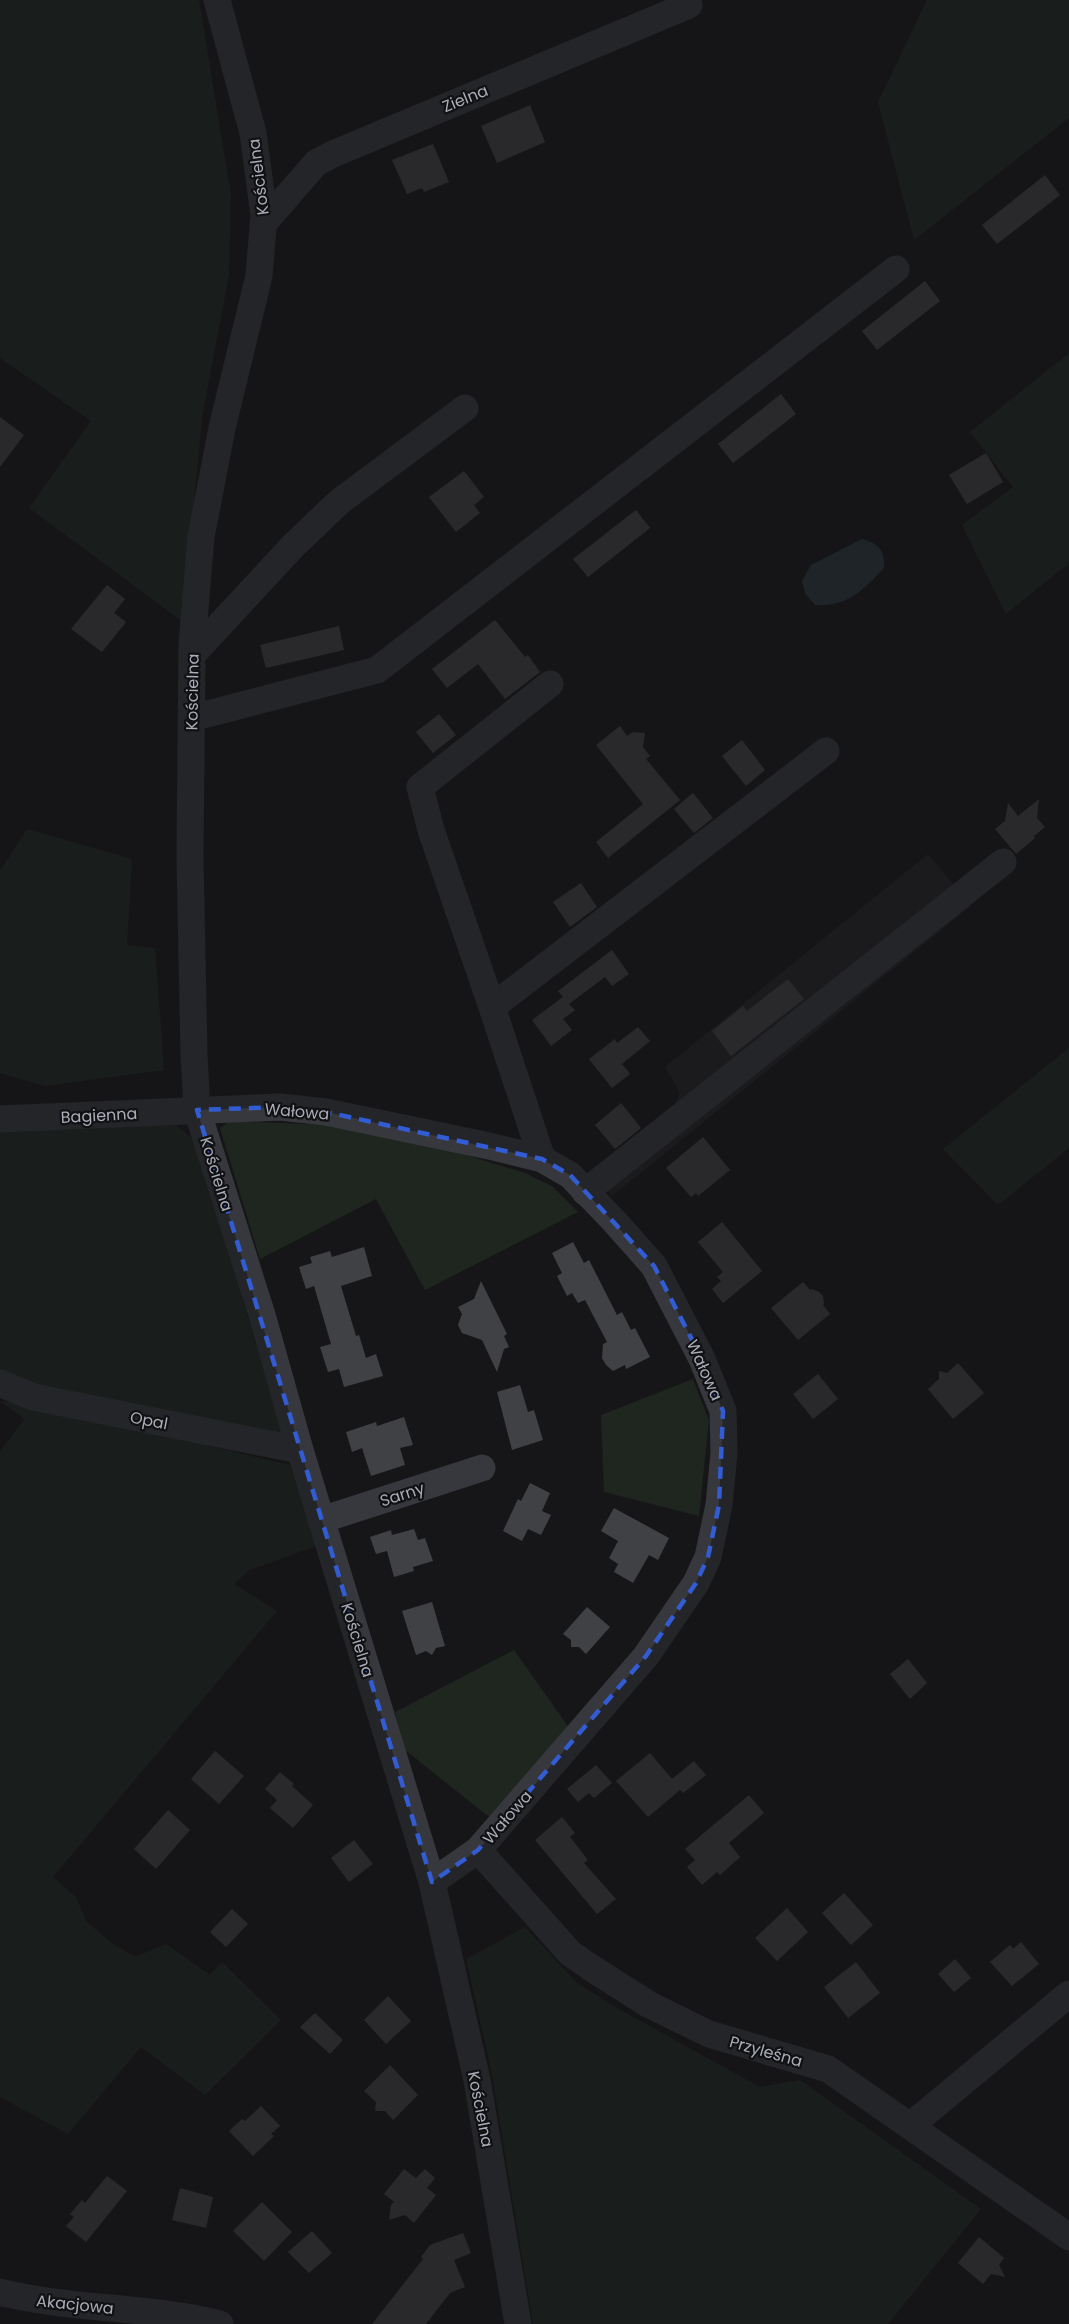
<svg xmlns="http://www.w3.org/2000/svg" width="1069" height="2324" font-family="Poppins,sans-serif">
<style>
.built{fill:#222225}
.green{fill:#1e261f}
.water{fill:#2c353c}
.building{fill:#404145}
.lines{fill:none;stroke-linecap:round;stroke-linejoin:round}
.minor{stroke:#37383d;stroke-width:27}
.marked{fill:none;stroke:#325cd3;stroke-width:4.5;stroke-dasharray:12 8;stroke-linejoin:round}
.labels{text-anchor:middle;stroke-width:4.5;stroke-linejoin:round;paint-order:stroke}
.street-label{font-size:16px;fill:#a8adb8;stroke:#111113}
</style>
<rect width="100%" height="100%" fill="#161618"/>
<path class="built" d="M 928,854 L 971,906 L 612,1196 L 598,1181 L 670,1116 L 680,1093 L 665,1067 Z"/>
<g class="green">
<path d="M 0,0 L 199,0 L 231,195 L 229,275 L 202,418 L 183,622 L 29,508 L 91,421 L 0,358 Z"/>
<path d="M 927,0 L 1069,0 L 1069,118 L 914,240 L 878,102 Z"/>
<path d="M 1069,353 L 1069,563 L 1006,614 L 962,525 L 1013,487 L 970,432 Z"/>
<path d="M 27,829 L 132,859 L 127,945 L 155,948 L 164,1070 L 45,1086 L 0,1073 L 0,871 Z"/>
<path d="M 1069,1048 L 1069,1148 L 998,1205 L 943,1149 Z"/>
<path d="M 230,1121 L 331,1125 L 460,1153 L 525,1173 L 552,1186 L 578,1212 L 425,1290 L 376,1199 L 260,1259 L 220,1128 Z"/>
<path d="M 172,1122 L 195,1141 L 283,1435 L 38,1391 L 0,1373 L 0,1130 Z"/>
<path d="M 693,1379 L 709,1421 L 699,1516 L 604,1492 L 601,1415 Z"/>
<path d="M 0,1401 L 29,1403 L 290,1465 L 316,1546 L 248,1571 L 234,1584 L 277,1611 L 53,1877 L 76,1897 L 86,1921 L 112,1943 L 135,1957 L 166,1944 L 210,1975 L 222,1962 L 281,2020 L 205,2095 L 141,2047 L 68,2134 L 0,2097 L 0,1451 L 25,1419 Z"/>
<path d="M 514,1650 L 570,1729 L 489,1817 L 405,1750 L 395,1712 Z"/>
<path d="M 525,1927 L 576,1982 L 610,2004 L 760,2087 L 800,2080 L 981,2209 L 888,2324 L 533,2324 L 491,2069 L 466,1959 Z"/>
</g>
<path class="water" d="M 862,539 C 879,544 885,550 884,568 C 863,590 848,607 815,605 L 805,593 L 802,581 L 811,565 Z"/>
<g class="building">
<path d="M 530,105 L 545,142 L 497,163 L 481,126 Z"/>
<path d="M 433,144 L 449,182 L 424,192 L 422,188 L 407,194 L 392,160 Z"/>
<path d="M 1045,175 L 1060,195 L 997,244 L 982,225 Z"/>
<path d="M 925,281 L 940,301 L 877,350 L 862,331 Z"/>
<path d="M 781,394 L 796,414 L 733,463 L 718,444 Z"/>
<path d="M 0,417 L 24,435 L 0,467 Z"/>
<path d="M 986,453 L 1003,482 L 967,504 L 949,475 Z"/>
<path d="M 464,471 L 484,497 L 474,505 L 480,513 L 456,532 L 429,497 Z"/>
<path d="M 636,510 L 650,528 L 588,577 L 573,559 Z"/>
<path d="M 107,585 L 125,599 L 114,613 L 126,622 L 102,652 L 71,629 Z"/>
<path d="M 495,620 L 525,657 L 528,655 L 540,672 L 505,699 L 478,664 L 447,688 L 432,669 Z"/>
<path d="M 339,626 L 344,650 L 266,668 L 260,645 Z"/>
<path d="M 439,714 L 456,735 L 433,753 L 416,732 Z"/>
<path d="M 620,726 L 627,736 L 633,732 L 645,733 L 643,747 L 650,756 L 646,759 L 680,800 L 608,858 L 596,842 L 643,804 L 596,745 Z"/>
<path d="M 742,740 L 765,770 L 746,786 L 722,756 Z"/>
<path d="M 693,793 L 713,818 L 694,833 L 674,809 Z"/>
<path d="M 1039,799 L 1037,818 L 1045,827 L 1034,836 L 1035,838 L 1016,854 L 995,829 L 1005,821 L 1008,803 L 1018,816 Z"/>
<path d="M 581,883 L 597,907 L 570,927 L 553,902 Z"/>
<path d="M 612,950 L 629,974 L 612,986 L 605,977 L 569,1004 L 575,1010 L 563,1019 L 572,1030 L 551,1046 L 532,1020 L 563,997 L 558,991 Z"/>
<path d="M 788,979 L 804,999 L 731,1056 L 712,1031 L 743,1006 L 747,1011 Z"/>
<path d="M 638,1027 L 650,1041 L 622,1064 L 630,1074 L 612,1088 L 589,1059 L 615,1039 L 617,1043 Z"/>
<path d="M 621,1103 L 641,1128 L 615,1149 L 595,1125 Z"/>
<path d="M 703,1137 L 730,1170 L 698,1196 L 696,1193 L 691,1197 L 666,1168 Z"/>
<path d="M 722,1222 L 762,1271 L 723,1303 L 712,1289 L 721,1281 L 717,1277 L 723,1272 L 698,1242 Z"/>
<path d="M 573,1242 L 584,1263 L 589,1260 L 617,1315 L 622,1312 L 631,1330 L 635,1328 L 650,1357 L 626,1369 L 625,1365 L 613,1371 L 606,1365 L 602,1358 L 603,1344 L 607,1342 L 585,1300 L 578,1303 L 572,1293 L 567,1296 L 557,1276 L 562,1273 L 552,1253 Z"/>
<path d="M 364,1247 L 372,1276 L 341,1286 L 356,1336 L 359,1335 L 366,1358 L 376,1354 L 383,1376 L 344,1387 L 339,1369 L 328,1372 L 320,1347 L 331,1344 L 314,1286 L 306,1289 L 299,1267 L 312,1263 L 310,1257 L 330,1251 L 332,1257 Z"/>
<path d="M 481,1281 L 507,1334 L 504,1336 L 509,1347 L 504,1349 L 497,1372 L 482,1340 L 462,1333 L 458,1325 L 462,1314 L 458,1307 L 474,1299 Z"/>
<path d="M 803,1282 L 810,1290 L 812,1289 L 819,1292 L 823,1296 L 824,1304 L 823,1305 L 830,1314 L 798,1340 L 771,1308 Z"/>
<path d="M 958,1363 L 984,1393 L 953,1419 L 928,1389 L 939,1379 L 939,1371 L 947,1373 Z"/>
<path d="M 818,1374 L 838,1399 L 813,1419 L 793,1394 Z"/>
<path d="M 520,1385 L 528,1412 L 534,1410 L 543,1440 L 512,1450 L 497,1392 Z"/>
<path d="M 404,1417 L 413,1445 L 400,1448 L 405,1465 L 371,1476 L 362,1448 L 352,1452 L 346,1432 L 376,1422 L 377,1426 Z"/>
<path d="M 530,1483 L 550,1493 L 542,1511 L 551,1515 L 541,1535 L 528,1529 L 522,1541 L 503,1531 L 518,1499 L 521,1501 Z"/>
<path d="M 614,1508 L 669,1538 L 658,1560 L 649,1555 L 633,1583 L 614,1572 L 618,1564 L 609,1558 L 618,1541 L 601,1531 Z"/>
<path d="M 414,1529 L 418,1540 L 425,1538 L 433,1561 L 413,1567 L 414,1571 L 394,1577 L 387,1551 L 376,1554 L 370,1537 L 391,1530 L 392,1535 Z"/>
<path d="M 432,1602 L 445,1646 L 436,1648 L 432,1655 L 426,1651 L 416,1655 L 402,1611 Z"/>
<path d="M 587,1607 L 610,1627 L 586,1654 L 579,1647 L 571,1647 L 571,1640 L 563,1634 Z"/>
<path d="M 908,1659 L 927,1683 L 910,1699 L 890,1674 Z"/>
<path d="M 215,1751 L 244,1776 L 219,1804 L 191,1779 Z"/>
<path d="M 650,1753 L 672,1779 L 694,1761 L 706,1775 L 683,1793 L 680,1790 L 648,1817 L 616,1781 Z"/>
<path d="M 596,1765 L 612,1783 L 594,1798 L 589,1793 L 578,1802 L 567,1789 Z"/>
<path d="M 280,1772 L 294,1784 L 292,1786 L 313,1805 L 293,1828 L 270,1808 L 277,1800 L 265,1789 Z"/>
<path d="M 749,1795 L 764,1813 L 729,1843 L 740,1857 L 720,1875 L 717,1872 L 702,1885 L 687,1867 L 695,1860 L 685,1849 Z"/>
<path d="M 168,1810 L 190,1830 L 156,1869 L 134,1849 Z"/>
<path d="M 562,1817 L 575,1833 L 570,1837 L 588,1860 L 584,1863 L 616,1899 L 597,1914 L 535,1840 Z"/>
<path d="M 354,1840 L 373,1864 L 349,1882 L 331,1858 Z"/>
<path d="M 844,1893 L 873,1925 L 851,1945 L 822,1913 Z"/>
<path d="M 787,1908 L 808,1932 L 777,1961 L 755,1938 Z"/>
<path d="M 232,1909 L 248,1924 L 226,1947 L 210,1932 Z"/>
<path d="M 1021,1942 L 1039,1964 L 1012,1986 L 990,1962 L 1010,1945 L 1013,1949 Z"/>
<path d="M 955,1959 L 971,1978 L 954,1992 L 938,1974 Z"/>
<path d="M 856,1962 L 880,1993 L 848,2018 L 824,1987 Z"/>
<path d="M 388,1996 L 411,2021 L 386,2044 L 364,2020 Z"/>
<path d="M 315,2013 L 343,2040 L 330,2054 L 300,2027 Z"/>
<path d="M 390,2065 L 418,2095 L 393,2120 L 385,2111 L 375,2111 L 376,2102 L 364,2091 Z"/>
<path d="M 261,2106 L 280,2126 L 271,2134 L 274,2136 L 253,2156 L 229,2131 L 242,2119 L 245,2121 Z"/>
<path d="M 404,2169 L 416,2178 L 425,2169 L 435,2178 L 427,2188 L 436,2195 L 414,2223 L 405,2215 L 389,2220 L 391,2205 L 394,2202 L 384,2194 Z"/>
<path d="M 107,2176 L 127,2191 L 86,2242 L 66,2226 L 74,2217 L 70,2214 L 82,2200 L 85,2203 Z"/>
<path d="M 180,2188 L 213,2197 L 206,2228 L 172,2220 Z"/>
<path d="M 262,2202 L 292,2232 L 264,2261 L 233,2231 Z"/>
<path d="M 312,2231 L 332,2253 L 309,2273 L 288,2252 Z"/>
<path d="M 463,2233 L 471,2253 L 454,2260 L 465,2287 L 450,2293 L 426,2324 L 372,2324 L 423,2259 L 421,2257 L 430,2245 Z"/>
<path d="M 979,2237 L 1004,2258 L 999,2265 L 1005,2277 L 991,2274 L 983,2284 L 958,2263 Z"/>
</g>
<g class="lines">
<g class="minor">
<path d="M 217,0 L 253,133 L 264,215 L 259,276 L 222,428 L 201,537 L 192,644 L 190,857 L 194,1055 L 197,1110 L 262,1315 L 300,1450 L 432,1882 L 477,2080 L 518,2324"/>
<path d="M 263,224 L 316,163 L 333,154 L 689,5"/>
<path d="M 192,655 L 292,547 L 339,502 L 465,408"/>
<path d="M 192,718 L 377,670 L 896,269"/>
<path d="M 492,1007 L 826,751"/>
<path d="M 0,1119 L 280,1107 L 326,1112 L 489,1146 L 542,1159 L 570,1175 L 615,1222 L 654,1266 L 702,1359 L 723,1411 L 724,1453 L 719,1505 L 708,1557 L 696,1583 L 646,1656 L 478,1850 L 432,1882"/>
<path d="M 542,1159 L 492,1007 L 431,830 L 420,787 L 550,684"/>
<path d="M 585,1192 L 1003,862"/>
<path d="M 0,1383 L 33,1397 L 300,1450"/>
<path d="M 321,1520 L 482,1468"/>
<path d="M 478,1850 L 570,1953 L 590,1967 L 648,2004 L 709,2034 L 828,2069 L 1069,2237"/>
<path d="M 910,2126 L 1069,1994"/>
<path d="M 0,2292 C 72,2310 148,2306 220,2324"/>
</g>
</g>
<path d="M0 0H1069V2324H0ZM 280,1107 L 326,1112 L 542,1159 L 570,1175 L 654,1266 L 702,1359 L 723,1411 L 719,1505 L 708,1557 L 696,1583 L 646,1656 L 478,1850 L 432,1882 L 197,1110 Z" fill="#161618" fill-opacity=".55" fill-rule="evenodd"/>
<path class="marked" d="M 280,1107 L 326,1112 L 542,1159 L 570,1175 L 654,1266 L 702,1359 L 723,1411 L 719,1505 L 708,1557 L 696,1583 L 646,1656 L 478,1850 L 432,1882 L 197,1110 Z"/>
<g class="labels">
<g class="street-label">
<text transform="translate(465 98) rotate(-22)" y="6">Zielna</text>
<text transform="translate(258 177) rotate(-97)" y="6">Kościelna</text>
<text transform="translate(192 692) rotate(-89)" y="6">Kościelna</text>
<text transform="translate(297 1111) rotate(5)" y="6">Wałowa</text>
<text transform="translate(99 1115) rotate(-3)" y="6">Bagienna</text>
<text transform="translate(217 1174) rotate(73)" y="6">Kościelna</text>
<text transform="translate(705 1370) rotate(66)" y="6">Wałowa</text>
<text transform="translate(149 1420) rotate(11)" y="6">Opal</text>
<text transform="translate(402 1494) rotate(-18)" y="6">Sarny</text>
<text transform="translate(358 1640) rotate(73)" y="6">Kościelna</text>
<text transform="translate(507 1817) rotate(-49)" y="6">Wałowa</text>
<text transform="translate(766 2051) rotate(16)" y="6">Przyleśna</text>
<text transform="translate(481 2109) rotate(79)" y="6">Kościelna</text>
<text transform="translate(75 2304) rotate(6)" y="6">Akacjowa</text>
</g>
</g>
</svg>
